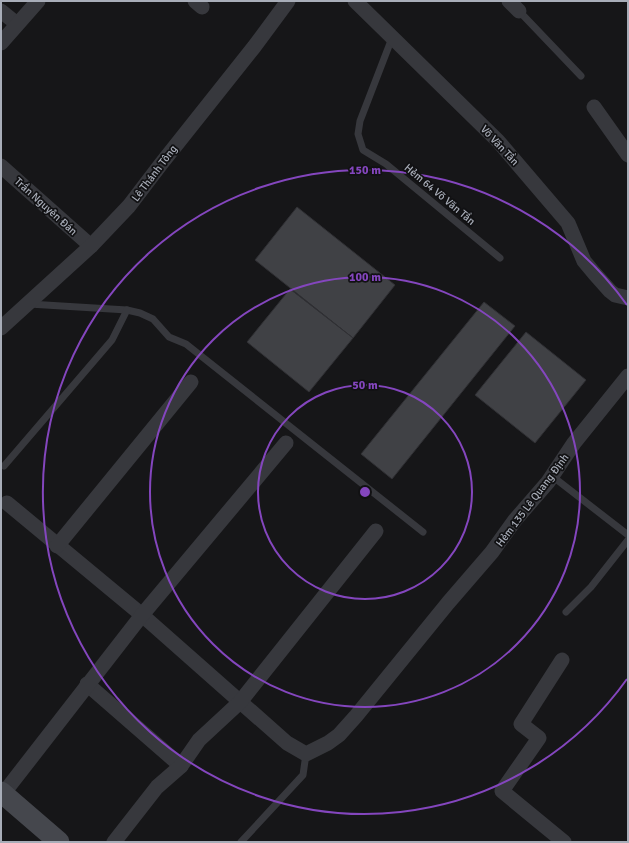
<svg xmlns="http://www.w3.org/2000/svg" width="629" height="843" font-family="Signika,sans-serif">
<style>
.building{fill:#404145;stroke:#303034}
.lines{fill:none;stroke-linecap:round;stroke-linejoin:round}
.service{stroke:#37383d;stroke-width:7}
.minor{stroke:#37383d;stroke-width:15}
.secondary{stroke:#45474d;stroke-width:21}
.ring{fill:none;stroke:#8446be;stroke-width:2}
.labels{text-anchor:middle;stroke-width:3.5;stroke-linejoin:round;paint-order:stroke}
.street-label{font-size:11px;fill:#a8adb8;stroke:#111113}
.centre{fill:#8446be;stroke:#111113;stroke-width:2}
.ring-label{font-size:12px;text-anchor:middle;font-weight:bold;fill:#8446be;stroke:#111113;stroke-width:3.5;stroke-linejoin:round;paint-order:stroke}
</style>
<rect width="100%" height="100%" fill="#161618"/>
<g class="building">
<path d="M 297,207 L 395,285 L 353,338 L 255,260 Z"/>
<path d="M 290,289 L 353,338 L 309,392 L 247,342 Z"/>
<path d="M 484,302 L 515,326 L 392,479 L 361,454 Z"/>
<path d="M 526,332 L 586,380 L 535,443 L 475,395 Z"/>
</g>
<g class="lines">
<g class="service">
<path d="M 519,11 L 581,76"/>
<path d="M 392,38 L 360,121 L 358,134 L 363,150 L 386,164 L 500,258"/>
<path d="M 29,304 L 127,310 L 140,313 L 153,319 L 169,337 L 186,344 L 423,532"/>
<path d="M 4,466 L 112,340 L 127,310"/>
<path d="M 552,476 L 628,535"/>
<path d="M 566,612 L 591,587 L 628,540"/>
<path d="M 241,842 L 303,775 L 306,754"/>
</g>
<g class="minor">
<path d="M 195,1 L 202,7"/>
<path d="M 355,1 L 498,141 L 568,223 L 584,261 L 594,273 L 610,291 L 615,295 L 628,298"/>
<path d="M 509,1 L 519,11"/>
<path d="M 1,11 L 17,24"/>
<path d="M 1,43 L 38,1"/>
<path d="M 594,107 L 628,155"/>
<path d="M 1,166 L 91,246"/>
<path d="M 1,328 L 91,246 L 129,206 L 161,164 L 254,47 L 288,1"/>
<path d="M 7,503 L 142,615 L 287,743 L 306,754 L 328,743 L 339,735 L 356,716 L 448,603 L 492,552 L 515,520 L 548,482 L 574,443 L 628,376"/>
<path d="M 57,546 L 191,382"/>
<path d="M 562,660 L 521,724 L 539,738 L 502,791 L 564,842"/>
<path d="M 87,684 L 181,766"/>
<path d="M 3,794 L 142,615 L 286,443"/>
<path d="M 114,842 L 157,787 L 181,766 L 199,740 L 240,702 L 376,531"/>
</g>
<path class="secondary" d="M 1,792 L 59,842"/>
</g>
<g class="ring">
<circle cx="365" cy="492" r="107"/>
<circle cx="365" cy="492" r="215"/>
<path d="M627 679A322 322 0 1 1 627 305"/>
</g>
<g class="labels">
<g class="street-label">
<text transform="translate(500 145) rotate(47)" y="4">Võ Văn Tần</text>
<text transform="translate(154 173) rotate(-53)" y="4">Lê Thánh Tông</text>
<text transform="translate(440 194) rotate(40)" y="4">Hẻm 64 Võ Văn Tần</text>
<text transform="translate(46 206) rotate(42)" y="4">Trần Nguyên Đán</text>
<text transform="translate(532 500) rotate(-53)" y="4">Hẻm 135 Lê Quang Định</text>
</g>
</g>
<circle cx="365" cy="492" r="6" class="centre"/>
<g class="ring-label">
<text x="365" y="174">150 m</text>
<text x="365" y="281">100 m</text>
<text x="365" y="389">50 m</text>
</g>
<rect width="629" height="843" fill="none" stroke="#a8adb8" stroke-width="4"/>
</svg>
